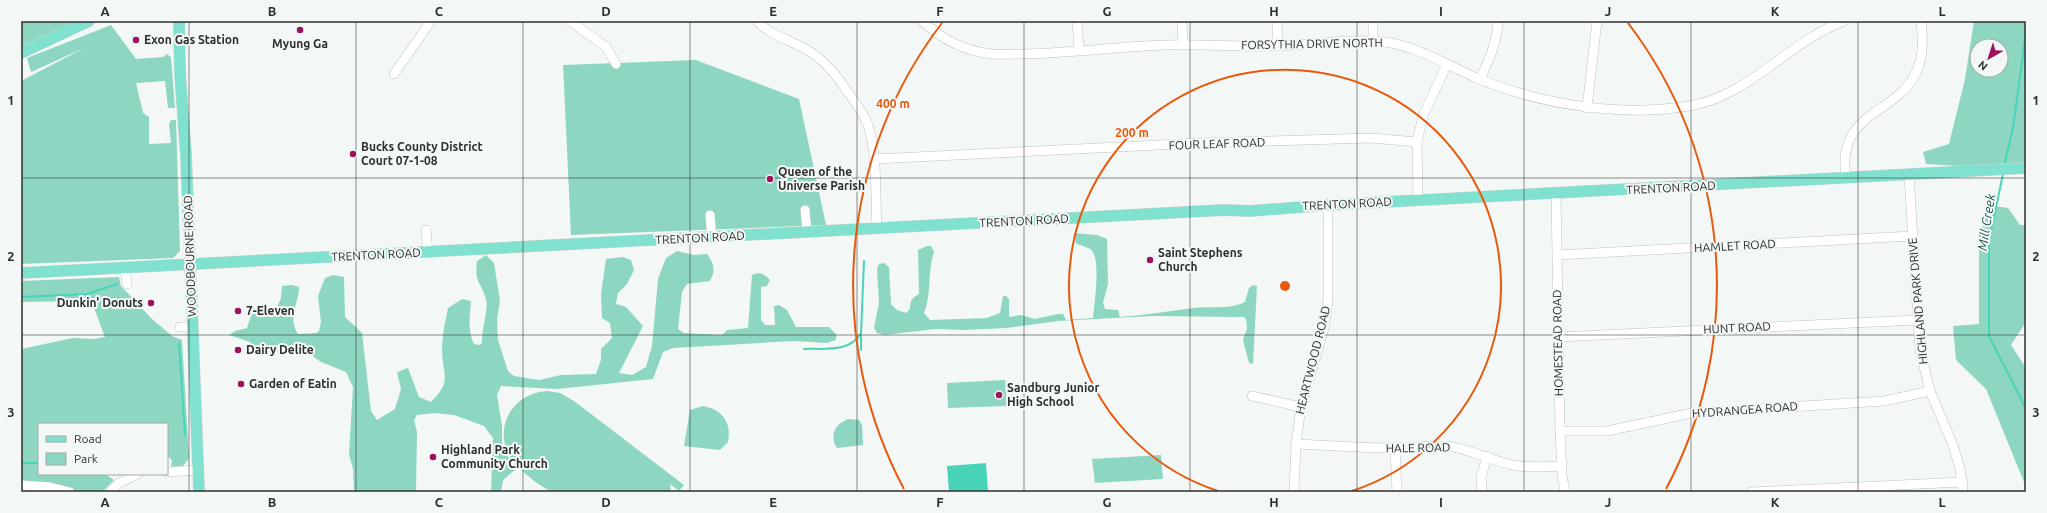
<svg xmlns="http://www.w3.org/2000/svg" width="2047" height="513" font-family="Ubuntu,sans-serif">
<style>
.green{fill:#8dd6c2;fill-rule:evenodd}
.water{fill:#48d5b7}
.lines{fill:none;stroke-linecap:round;stroke-linejoin:round}
.stream{stroke:#48d5b7;stroke-width:2}
.minor-casing{stroke:#bfc3c2;stroke-width:10}
.major-casing{stroke:#d5d5d5;stroke-width:12}
.minor{stroke:#fff;stroke-width:9}
.major{stroke:#80e1ce;stroke-width:11}
.grid{fill:none;stroke:#2d2f2e;stroke-width:1;stroke-opacity:0.55}
.ring{fill:none;stroke:#e8590c;stroke-width:2}
.poi-dot{fill:#9e115d;stroke:#f3f8f7;stroke-width:1.5}
.labels{text-anchor:middle;stroke-width:4;stroke-linejoin:round;paint-order:stroke}
.poi-label{font-size:12px;font-weight:bold;fill:#2d2f2e;stroke:#f3f8f7;text-anchor:start}
.street-label{font-size:12px;fill:#2d2f2e;stroke:#f3f8f7}
.water-label{font-size:13px;font-style:italic;fill:#1c5549;stroke:#f3f8f7}
.centre{fill:#e8590c;stroke:#f3f8f7;stroke-width:2}
.ring-label{font-size:12px;text-anchor:middle;font-weight:bold;fill:#e8590c;stroke:#f3f8f7;stroke-width:4;stroke-linejoin:round;paint-order:stroke}
.neatline{fill:none;stroke:#2d2f2e;stroke-width:1.5}
.grid-label{font-size:13px;text-anchor:middle;font-weight:bold;fill:#2d2f2e}
</style>
<rect width="100%" height="100%" fill="#f3f8f7"/>
<g class="green">
<path d="M 21,21 L 81,21 L 21,50 Z"/>
<path d="M 1974,21 L 2026,21 L 2026,170 L 1926,164 L 1923,152 L 1949,144 L 1965,79 ZM 1977,46 L 2001,46 L 2001,70 L 1977,70 Z"/>
<path d="M 111,25 L 136,59 L 163,57 L 167,54 L 171,57 L 175,108 L 168,108 L 165,81 L 136,83 L 143,113 L 149,117 L 149,144 L 171,143 L 169,124 L 171,120 L 176,120 L 180,251 L 173,258 L 21,264 L 21,81 L 84,48 L 31,72 L 27,58 Z"/>
<path d="M 696,60 L 799,99 L 826,225 L 571,235 L 563,65 Z"/>
<path d="M 1988,205 L 2008,208 L 2020,225 L 2026,225 L 2026,322 L 2011,345 L 2026,368 L 2026,492 L 2021,492 L 2026,487 L 1986,389 L 1956,360 L 1953,326 L 1979,324 L 1979,241 Z"/>
<path d="M 1074,233 L 1097,235 L 1107,239 L 1108,284 L 1103,303 L 1105,309 L 1118,310 L 1120,317 C 1145,315 1169,311 1193,308 C 1210,306 1230,310 1245,302 L 1249,288 L 1253,285 L 1257,286 L 1253,364 L 1249,363 L 1243,340 L 1247,329 L 1246,319 L 1244,317 L 1152,316 L 1058,321 L 1007,328 L 964,330 L 935,329 L 885,335 L 877,333 L 874,328 L 879,303 L 877,269 L 879,264 L 884,263 L 889,267 L 891,304 L 897,310 L 906,313 L 910,309 C 910,300 912,298 919,294 L 918,250 L 927,246 L 931,246 L 934,252 C 927,272 932,293 924,313 L 930,320 L 987,318 L 1000,313 L 1003,296 L 1006,296 L 1009,299 L 1009,317 L 1021,315 L 1035,319 L 1058,314 L 1063,314 L 1066,320 L 1093,318 C 1094,305 1102,256 1090,249 C 1085,246 1080,246 1076,243 Z"/>
<path d="M 677,251 L 694,255 L 707,254 C 714,264 716,270 710,281 L 687,284 L 682,292 L 678,329 L 684,333 L 722,335 L 727,330 L 748,328 L 752,275 C 760,271 764,274 770,280 L 767,286 L 761,287 L 761,320 L 765,325 L 775,325 L 774,306 L 779,305 L 787,310 L 796,327 L 829,327 L 836,334 L 836,340 L 827,343 L 793,341 L 673,348 L 663,352 L 653,379 L 557,389 L 501,386 L 497,395 L 502,426 L 502,443 L 508,457 L 516,469 L 503,480 L 501,492 L 491,492 L 493,438 L 484,426 L 454,415 L 435,413 L 417,415 L 414,420 L 417,432 L 416,492 L 354,492 L 353,469 L 349,454 L 353,387 L 346,372 L 321,362 L 311,355 L 254,349 L 254,354 L 250,354 L 250,342 L 229,335 L 235,331 L 247,328 L 253,309 L 276,310 L 281,298 L 282,286 L 292,285 L 299,287 C 299,303 287,318 298,334 L 316,333 L 319,331 L 321,322 L 318,296 L 325,278 L 333,275 L 344,277 L 345,317 L 362,333 L 371,411 L 377,420 L 395,409 L 401,389 L 397,372 L 408,368 L 419,397 L 431,402 C 452,381 443,376 442,351 C 442,337 445,322 448,308 L 462,299 L 471,301 C 470,316 467,330 474,344 L 479,345 L 482,343 C 481,330 489,310 486,299 C 481,281 474,284 477,261 L 486,255 L 494,263 L 500,301 L 497,319 L 498,340 L 508,371 L 514,376 L 539,380 L 561,375 L 596,374 L 601,360 L 601,349 L 612,338 L 610,323 L 602,318 L 601,294 L 606,259 L 623,257 L 631,260 L 634,270 L 627,284 L 618,293 L 616,304 L 626,307 L 643,326 L 619,373 L 632,375 L 646,367 L 652,346 L 658,279 L 666,258 Z"/>
<path d="M 119,277 L 121,286 L 151,318 L 172,336 L 182,340 L 189,458 L 183,466 L 171,467 L 172,460 L 167,456 L 167,424 L 39,424 L 39,474 L 105,474 L 114,480 L 102,492 C 75,492 48,486 21,482 L 21,349 L 73,338 L 94,339 L 105,337 L 93,305 L 77,301 L 21,302 L 21,281 Z"/>
<path d="M 1005,380 L 1007,406 L 948,408 L 947,383 Z"/>
<path d="M 548,391 L 560,393 L 574,401 L 684,485 L 679,491 L 670,484 L 671,492 C 640,492 608,492 577,492 C 570,492 556,494 550,491 C 538,485 515,467 509,455 C 493,425 515,392 548,391 Z"/>
<path d="M 703,406 C 722,409 732,423 728,442 L 720,450 L 684,446 L 690,410 Z"/>
<path d="M 849,419 L 859,420 L 862,425 L 863,445 L 837,448 C 829,436 835,423 849,419 Z"/>
<path d="M 1161,455 L 1163,479 L 1095,483 L 1092,459 Z"/>
</g>
<path class="water" d="M 986,463 L 988,492 L 949,492 L 947,466 Z"/>
<g class="lines">
<g class="stream">
<path d="M 2004,166 L 2013,128 L 2026,32"/>
<path d="M 2003,174 L 1989,241 L 1989,336 L 2026,409"/>
<path d="M 21,297 L 87,294 L 117,284"/>
<path d="M 861,334 L 861,350"/>
<path d="M 179,343 L 185,435"/>
<path d="M 804,349 C 824,348 850,353 861,333 L 864,261"/>
<path d="M 21,463 L 39,463"/>
</g>
<defs>
<g id="minor">
<path d="M 570,21 L 606,47 L 616,64"/>
<path d="M 757,21 C 773,38 796,41 815,55 C 828,65 838,77 847,91 C 855,102 864,113 868,125 C 878,158 875,195 877,229"/>
<path d="M 922,21 C 943,40 964,51 992,54 C 1050,56 1108,47 1166,45 C 1203,44 1240,47 1277,46 C 1311,45 1351,38 1384,42 C 1418,46 1448,66 1479,79 C 1542,105 1622,117 1689,106 C 1750,96 1788,42 1844,21"/>
<path d="M 1077,21 L 1079,50"/>
<path d="M 1182,21 L 1183,45"/>
<path d="M 1277,21 L 1278,46"/>
<path d="M 1373,21 L 1373,42"/>
<path d="M 394,74 L 431,21"/>
<path d="M 1480,79 C 1489,60 1497,43 1498,21"/>
<path d="M 1587,108 L 1597,21"/>
<path d="M 874,159 L 1199,143 L 1371,138 L 1417,142"/>
<path d="M 1909,175 L 1920,350 L 1930,391 L 1953,445 L 1960,469 L 1963,492"/>
<path d="M 1846,178 C 1836,112 1893,116 1915,75 C 1924,58 1923,40 1921,21"/>
<path d="M 1556,194 L 1560,431 L 1562,475 L 1565,492"/>
<path d="M 1418,201 L 1417,142 L 1423,116 L 1447,64"/>
<path d="M 805,210 L 807,232"/>
<path d="M 710,215 L 712,238"/>
<path d="M 426,230 L 428,253"/>
<path d="M 1557,255 L 1912,236"/>
<path d="M 125,267 L 127,284"/>
<path d="M 180,327 L 192,327"/>
<path d="M 1558,337 L 1917,320"/>
<path d="M 1252,396 L 1301,407"/>
<path d="M 1560,431 L 1607,431 L 1692,413 L 1884,401 L 1930,391"/>
<path d="M 1296,444 L 1377,448 L 1445,446 C 1469,448 1489,460 1513,465 C 1529,468 1545,467 1562,466"/>
<path d="M 1395,447 L 1397,492"/>
<path d="M 167,472 L 198,470"/>
<path d="M 21,485 L 50,487 L 70,492"/>
<path d="M 110,492 L 119,483 L 138,474"/>
<path d="M 1294,492 L 1296,444 L 1301,407 L 1324,328 L 1328,301 L 1328,205"/>
<path d="M 1482,492 L 1481,477 L 1487,456"/>
<path d="M 1751,492 L 1963,482"/>
</g>
<g id="major">
<path d="M 179,21 L 180,74 L 186,155 L 199,492"/>
<path d="M 21,53 L 89,21"/>
<path d="M 21,273 L 1224,210 L 1250,211 L 1328,205 L 2026,168"/>
</g>
</defs>
<use href="#minor" class="minor-casing"/>
<use href="#major" class="major-casing"/>
<use href="#minor" class="minor"/>
<use href="#major" class="major"/>
</g>
<path class="grid" d="M 189,21 L 189,492M 356,21 L 356,492M 523,21 L 523,492M 690,21 L 690,492M 857,21 L 857,492M 1024,21 L 1024,492M 1190,21 L 1190,492M 1357,21 L 1357,492M 1524,21 L 1524,492M 1691,21 L 1691,492M 1858,21 L 1858,492M 21,178 L 2026,178M 21,335 L 2026,335"/>
<g class="ring">
<path d="M1218 491A216 216 0 1 1 1352 491"/>
<path d="M904 489A432 432 0 0 1 942 23M1628 23A432 432 0 0 1 1666 489"/>
</g>
<g class="poi-dot">
<circle cx="300" cy="30" r="4"/>
<circle cx="136" cy="40" r="4"/>
<circle cx="353" cy="154" r="4"/>
<circle cx="770" cy="179" r="4"/>
<circle cx="1150" cy="260" r="4"/>
<circle cx="151" cy="303" r="4"/>
<circle cx="238" cy="311" r="4"/>
<circle cx="238" cy="350" r="4"/>
<circle cx="241" cy="384" r="4"/>
<circle cx="999" cy="395" r="4"/>
<circle cx="433" cy="457" r="4"/>
</g>
<g class="labels">
<g class="poi-label">
<text x="144" y="44">Exon Gas Station</text>
<text x="300" y="48" text-anchor="middle">Myung Ga</text>
<text x="361" y="151">Bucks County District<tspan x="361" dy="14">Court 07-1-08</tspan></text>
<text x="778" y="176">Queen of the<tspan x="778" dy="14">Universe Parish</tspan></text>
<text x="1158" y="257">Saint Stephens<tspan x="1158" dy="14">Church</tspan></text>
<text x="143" y="307" text-anchor="end">Dunkin' Donuts</text>
<text x="246" y="315">7-Eleven</text>
<text x="246" y="354">Dairy Delite</text>
<text x="249" y="388">Garden of Eatin</text>
<text x="1007" y="392">Sandburg Junior<tspan x="1007" dy="14">High School</tspan></text>
<text x="441" y="454">Highland Park<tspan x="441" dy="14">Community Church</tspan></text>
</g>
<g class="street-label">
<text transform="translate(1312 44) rotate(-1)" y="4">FORSYTHIA DRIVE NORTH</text>
<text transform="translate(1217 144) rotate(-2)" y="4">FOUR LEAF ROAD</text>
<text transform="translate(1671 188) rotate(-3)" y="4">TRENTON ROAD</text>
<text transform="translate(1347 204) rotate(-3)" y="4">TRENTON ROAD</text>
<text transform="translate(1024 221) rotate(-3)" y="4">TRENTON ROAD</text>
<text transform="translate(700 238) rotate(-3)" y="4">TRENTON ROAD</text>
<text transform="translate(1735 246) rotate(-3)" y="4">HAMLET ROAD</text>
<text transform="translate(376 255) rotate(-3)" y="4">TRENTON ROAD</text>
<text transform="translate(190 256) rotate(-92)" y="4">WOODBOURNE ROAD</text>
<text transform="translate(1918 301) rotate(-95)" y="4">HIGHLAND PARK DRIVE</text>
<text transform="translate(1737 328) rotate(-3)" y="4">HUNT ROAD</text>
<text transform="translate(1558 343) rotate(-91)" y="4">HOMESTEAD ROAD</text>
<text transform="translate(1313 360) rotate(-76)" y="4">HEARTWOOD ROAD</text>
<text transform="translate(1745 410) rotate(-4)" y="4">HYDRANGEA ROAD</text>
<text transform="translate(1418 448) rotate(-1)" y="4">HALE ROAD</text>
</g>
<g class="water-label">
<text transform="translate(1986 222) rotate(-81)" y="5">Mill Creek</text>
</g>
</g>
<circle cx="1285" cy="286" r="6" class="centre"/>
<g class="ring-label">
<text x="893" y="108">400 m</text>
<text x="1132" y="137">200 m</text>
</g>
<rect width="2047" height="513" fill="none" stroke="#f3f8f7" stroke-width="44"/>
<rect x="38" y="423" width="130" height="52" fill="#f3f8f7" stroke="#a4a8a7"/>
<rect x="46" y="436" width="20" height="6" fill="#80e1ce" stroke="#a4a8a7"/>
<text x="74" y="443" font-size="12" fill="#2d2f2e">Road</text>
<rect x="46" y="453" width="20" height="12" fill="#8dd6c2" stroke="#a4a8a7"/>
<text x="74" y="463" font-size="12" fill="#2d2f2e">Park</text>
<g transform="translate(1989 58) rotate(219)"><circle r="19" fill="#f3f8f7" stroke="#a4a8a7"/>
<path d="M0-3L7 15L0 10L-7 15Z" fill="#9e115d"/>
<text y="-6" font-size="11" font-weight="bold" text-anchor="middle" fill="#2d2f2e">N</text>
</g>
<rect x="22" y="22" width="2003" height="469" class="neatline"/>
<g class="grid-label">
<text x="105" y="16">A</text>
<text x="272" y="16">B</text>
<text x="439" y="16">C</text>
<text x="606" y="16">D</text>
<text x="773" y="16">E</text>
<text x="940" y="16">F</text>
<text x="1107" y="16">G</text>
<text x="1274" y="16">H</text>
<text x="1441" y="16">I</text>
<text x="1608" y="16">J</text>
<text x="1775" y="16">K</text>
<text x="1942" y="16">L</text>
<text x="11" y="105">1</text>
<text x="2036" y="105">1</text>
<text x="11" y="261">2</text>
<text x="2036" y="261">2</text>
<text x="11" y="417">3</text>
<text x="2036" y="417">3</text>
<text x="105" y="507">A</text>
<text x="272" y="507">B</text>
<text x="439" y="507">C</text>
<text x="606" y="507">D</text>
<text x="773" y="507">E</text>
<text x="940" y="507">F</text>
<text x="1107" y="507">G</text>
<text x="1274" y="507">H</text>
<text x="1441" y="507">I</text>
<text x="1608" y="507">J</text>
<text x="1775" y="507">K</text>
<text x="1942" y="507">L</text>
</g>
</svg>
